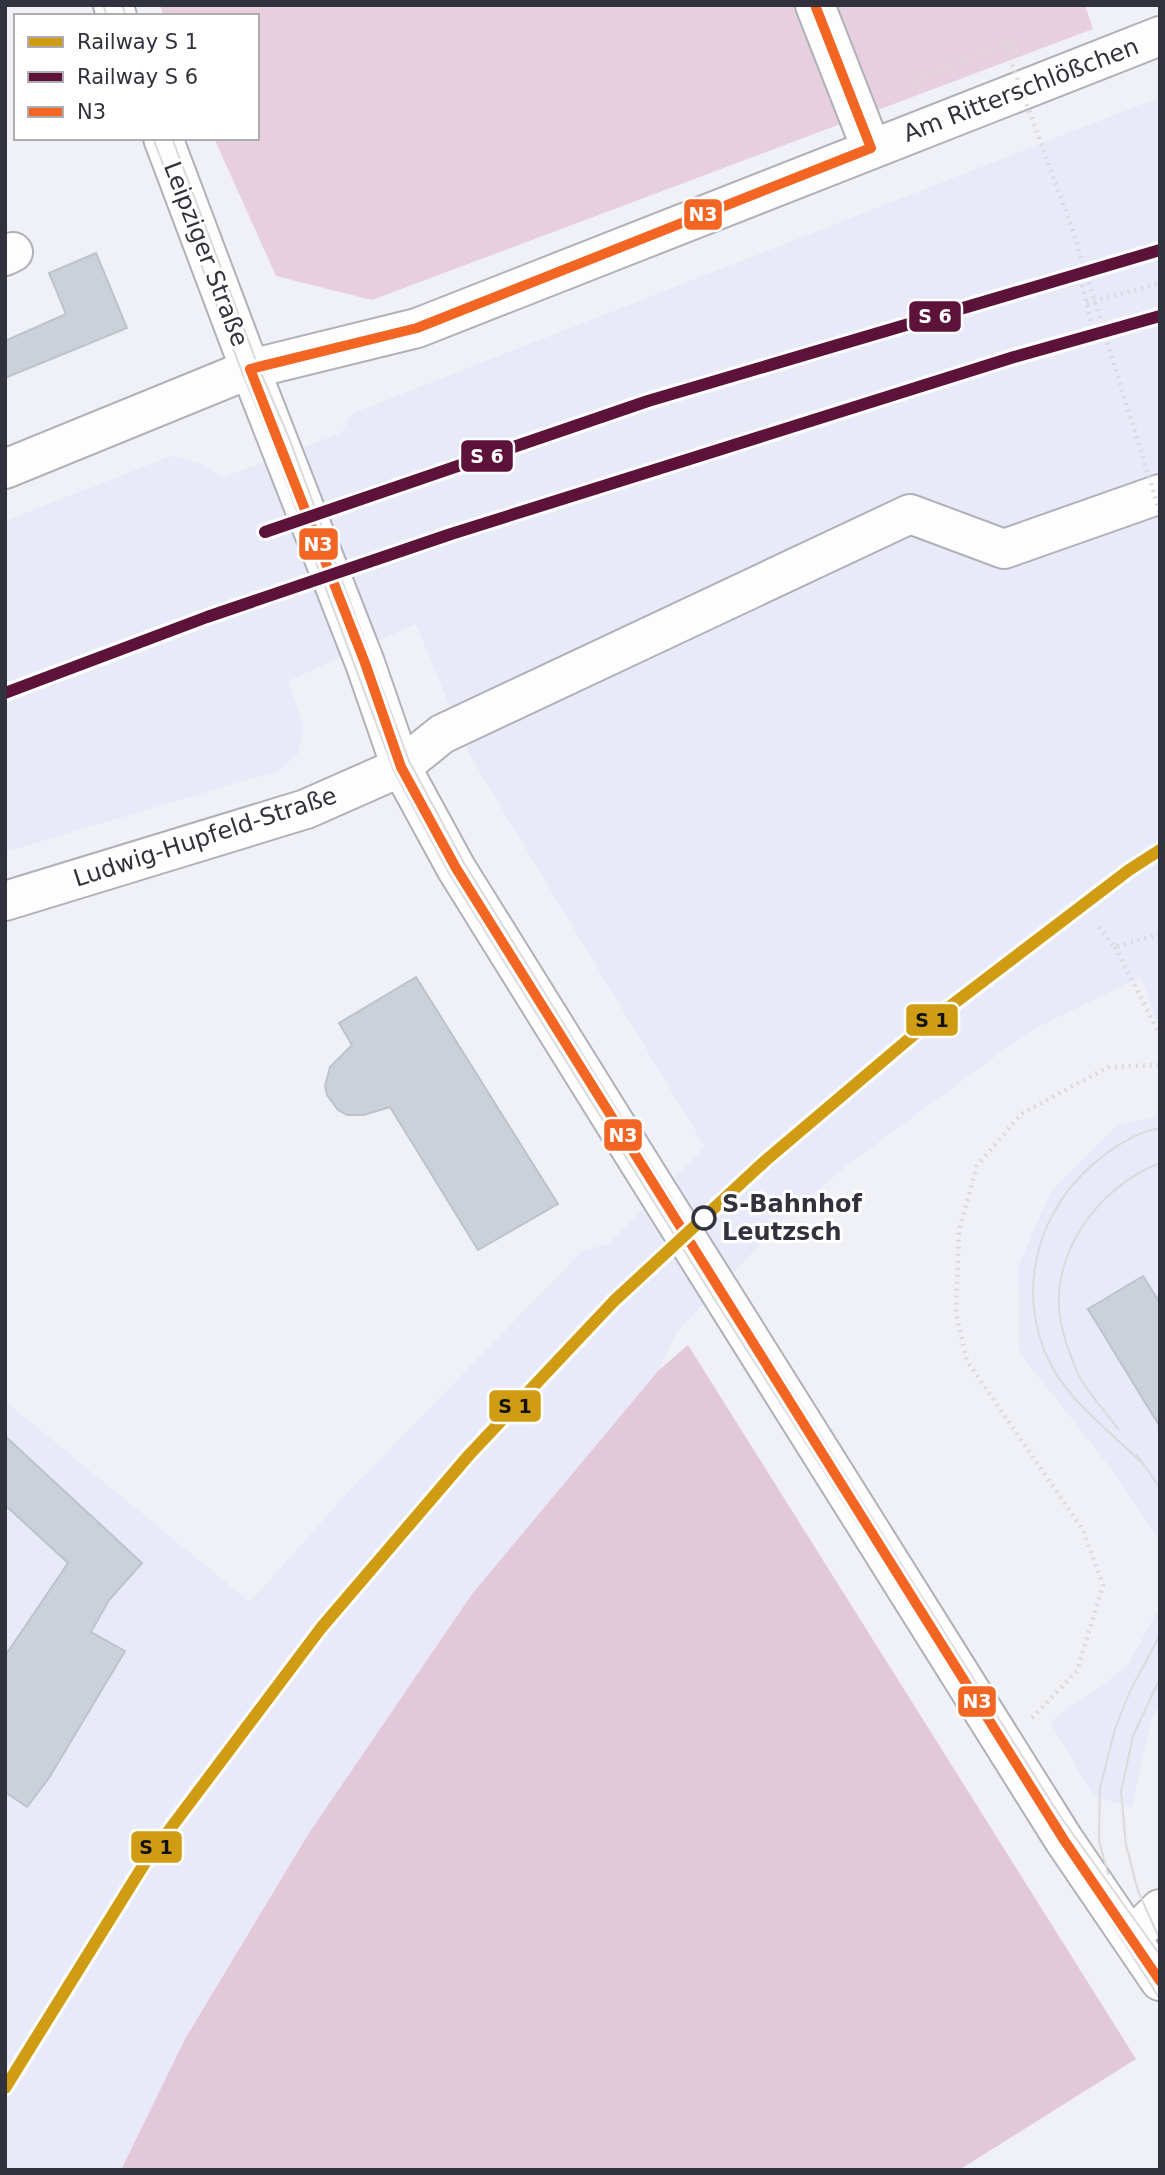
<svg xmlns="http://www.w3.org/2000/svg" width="1165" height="2175" font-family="'DejaVu Sans',sans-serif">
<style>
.built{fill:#e9eaf9}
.green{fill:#e7cfde}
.forest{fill:#e3c8d9}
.building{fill:#cad1db;stroke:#bec3ca;stroke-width:2}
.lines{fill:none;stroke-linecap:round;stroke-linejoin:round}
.minor-casing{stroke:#b0b1b8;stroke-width:42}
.major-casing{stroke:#b0b1b8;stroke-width:42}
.path{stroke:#dadadc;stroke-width:4.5;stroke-dasharray:2 5;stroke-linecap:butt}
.minor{stroke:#fdfdfe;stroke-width:38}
.major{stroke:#fdfdfe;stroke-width:38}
.tram{stroke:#dadadc;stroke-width:2}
.path-bridge{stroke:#dadadc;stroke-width:4.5;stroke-dasharray:2 5;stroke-linecap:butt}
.bus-1-casing{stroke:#fff;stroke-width:16}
.bus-1{stroke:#f26522;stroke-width:10}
.rail-1-casing{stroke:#fff;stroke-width:18}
.rail-2-casing{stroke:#fff;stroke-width:18}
.rail-1{stroke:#d09c13;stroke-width:12}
.rail-2{stroke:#5d1339;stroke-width:12}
.stop-dot{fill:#fff;stroke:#31323d;stroke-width:3.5}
.labels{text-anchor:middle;stroke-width:6;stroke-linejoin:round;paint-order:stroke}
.street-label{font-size:24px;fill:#31323d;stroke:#fff}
.stop-label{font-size:24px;font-weight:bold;fill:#31323d;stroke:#fff;text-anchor:start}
.line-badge{stroke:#fff;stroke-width:2.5}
.badge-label{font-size:19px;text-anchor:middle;font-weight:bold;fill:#fff}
.pale-badge-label{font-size:19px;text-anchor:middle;font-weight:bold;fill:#111}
</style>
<rect width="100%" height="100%" fill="#f0f1f7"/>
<g class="built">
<path d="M 1160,97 L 1160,1031 L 1141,977 L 1030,1031 L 849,1164 L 785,1218 L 677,1332 L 658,1371 L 472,1594 L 309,1833 L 185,2039 L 121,2170 L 5,2170 L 5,1401 L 250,1602 L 349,1491 L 582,1251 L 608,1244 L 705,1147 L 470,756 L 416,624 L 288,681 L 304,728 L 298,754 L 278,771 L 5,852 L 5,521 L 171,456 L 201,463 L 221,478 L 341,433 L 353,413 Z"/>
<path d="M 1160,1115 L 1160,1541 L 1118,1478 L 1019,1352 L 1018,1267 L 1051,1191 L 1117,1126 Z"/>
<path d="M 1160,1606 L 1160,1702 L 1152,1718 L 1132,1807 L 1094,1797 L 1050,1722 L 1127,1667 Z"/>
</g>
<path class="green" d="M 160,5 L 1085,5 L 1093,29 L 372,300 L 276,276 L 214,138 L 257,138 L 257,16 L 164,16 Z"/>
<path class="forest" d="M 688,1345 L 1136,2059 L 959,2170 L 121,2170 L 185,2039 L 309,1833 L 472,1594 L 658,1371 Z"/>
<g class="building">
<path d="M 96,253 L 127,328 L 5,378 L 5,341 L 66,314 L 49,273 Z"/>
<path d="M 416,977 L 558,1204 L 478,1250 L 390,1107 L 364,1115 L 347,1115 L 338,1110 L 327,1095 L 325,1086 L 330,1067 L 352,1045 L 339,1023 Z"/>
<path d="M 1143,1276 L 1160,1303 L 1160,1427 L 1088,1309 Z"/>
<path d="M 5,1436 L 142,1563 L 109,1600 L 91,1632 L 125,1651 L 49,1778 L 27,1807 L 5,1792 L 5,1656 L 68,1563 L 5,1505 Z"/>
</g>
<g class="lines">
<defs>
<g id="minor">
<path d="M 113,5 L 117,16"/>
<path d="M 815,5 L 871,148"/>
<path d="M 5,256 L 13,252"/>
<path d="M 5,469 L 250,369 L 163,138"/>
<path d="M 1160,494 L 1004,549 L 910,514 L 442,734 L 401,767 L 456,868 L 652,1183 L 1064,1840 L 1160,1981"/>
<path d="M 1131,1938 L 1160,1909"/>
</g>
<path id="major" d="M 5,901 L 306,809 L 401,767 L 365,663 L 250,369 L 417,328 L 1160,36"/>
</defs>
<use href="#minor" class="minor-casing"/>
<use href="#major" class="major-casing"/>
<g class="path">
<path d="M 920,91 L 915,79 L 1013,42 L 1017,53"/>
<path d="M 1082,285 L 1092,326"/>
<path d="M 1087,303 L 1160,283"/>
<path d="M 1099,927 L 1115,947 L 1160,934"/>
<path d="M 1115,947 L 1160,1035"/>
<path d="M 1032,1718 L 1077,1671 L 1103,1585 L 1083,1530 L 967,1361 L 956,1314 L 959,1230 L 977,1166 L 1021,1114 L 1108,1067 L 1160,1065"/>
</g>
<use href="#minor" class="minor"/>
<use href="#major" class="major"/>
<g class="tram">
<path d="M 103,5 L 107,16"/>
<path d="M 122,5 L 126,16"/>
<path d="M 153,138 L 242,372 L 272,444 L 394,771 L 449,873 L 715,1300 L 1160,1999"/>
<path d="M 172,138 L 258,366 L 289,438 L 409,761 L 464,863 L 727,1288 L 1060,1816 L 1160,1955"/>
<path d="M 1119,1430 C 1106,1412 1084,1389 1076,1369 C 1070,1355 1064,1338 1061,1323 C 1047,1256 1099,1186 1160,1163"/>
<path d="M 1137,1455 L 1160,1488"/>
<path d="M 1142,1463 C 1113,1434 1070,1402 1051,1365 C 1013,1291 1038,1205 1103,1156 C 1118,1144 1140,1131 1160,1128"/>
<path d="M 1160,1678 L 1133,1736 L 1121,1792 L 1126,1845 L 1138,1891 L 1160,1940"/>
<path d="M 1108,1874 L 1099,1841 L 1100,1788 L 1115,1729 L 1130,1691 L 1160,1635"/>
</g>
<path class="path-bridge" d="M 1005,45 L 1073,231 L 1160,513"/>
<defs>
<path id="bus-1" d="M 815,5 L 871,148 L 417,328 L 250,369 L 365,663 L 401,767 L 456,868 L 1064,1840 L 1160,1981"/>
</defs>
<use href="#bus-1" class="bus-1-casing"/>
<use href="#bus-1" class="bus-1"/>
<defs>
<path id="rail-1" d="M 5,2088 L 146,1861 L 321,1628 L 469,1455 L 614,1301 L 765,1161 L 923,1027 L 1129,870 L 1160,850"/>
<g id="rail-2">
<path d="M 265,532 L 648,401 L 1160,250"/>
<path d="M 5,693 L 207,617 L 451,534 L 1014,357 L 1160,316"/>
</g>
</defs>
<use href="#rail-1" class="rail-1-casing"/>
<use href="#rail-2" class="rail-2-casing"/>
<use href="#rail-1" class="rail-1"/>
<use href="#rail-2" class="rail-2"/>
</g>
<circle class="stop-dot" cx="704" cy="1218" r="11"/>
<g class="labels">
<g class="street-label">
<text transform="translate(1021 90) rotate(-21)" y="8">Am Ritterschlößchen</text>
<text transform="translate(206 254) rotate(69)" y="8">Leipziger Straße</text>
<text transform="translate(205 837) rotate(-18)" y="8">Ludwig-Hupfeld-Straße</text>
</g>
<g class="stop-label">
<text x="722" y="1212">S-Bahnhof<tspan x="722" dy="28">Leutzsch</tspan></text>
</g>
</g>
<g class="line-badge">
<rect x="683" y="198" width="40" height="33" rx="7" fill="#f26522"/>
<rect x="908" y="300" width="54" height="33" rx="7" fill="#5d1339"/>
<rect x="460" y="439" width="54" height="34" rx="7" fill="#5d1339"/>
<rect x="298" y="527" width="41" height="34" rx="7" fill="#f26522"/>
<rect x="905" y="1003" width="54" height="34" rx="7" fill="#d09c13"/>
<rect x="603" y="1118" width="40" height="34" rx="7" fill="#f26522"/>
<rect x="488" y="1389" width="54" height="34" rx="7" fill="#d09c13"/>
<rect x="957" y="1685" width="40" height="33" rx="7" fill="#f26522"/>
<rect x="130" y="1830" width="53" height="34" rx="7" fill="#d09c13"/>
</g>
<g class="badge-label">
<text x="703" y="221">N3</text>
<text x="935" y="323">S 6</text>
<text x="487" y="463">S 6</text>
<text x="318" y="551">N3</text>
<text x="623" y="1142">N3</text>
<text x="977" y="1708">N3</text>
</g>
<g class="pale-badge-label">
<text x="932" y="1027">S 1</text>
<text x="515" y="1413">S 1</text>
<text x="156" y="1854">S 1</text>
</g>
<rect width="1165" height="2175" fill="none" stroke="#31323d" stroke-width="14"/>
<rect x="14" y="14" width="245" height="126" fill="#ffffff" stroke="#adadb1" stroke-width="2"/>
<rect x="28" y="37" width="35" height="10" fill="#d09c13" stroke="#adadb1" stroke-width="2"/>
<text x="77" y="49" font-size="21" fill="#31323d">Railway S 1</text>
<rect x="28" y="72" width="35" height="10" fill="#5d1339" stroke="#adadb1" stroke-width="2"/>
<text x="77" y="84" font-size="21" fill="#31323d">Railway S 6</text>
<rect x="28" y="107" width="35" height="10" fill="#f26522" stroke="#adadb1" stroke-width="2"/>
<text x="77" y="119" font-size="21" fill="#31323d">N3</text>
</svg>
